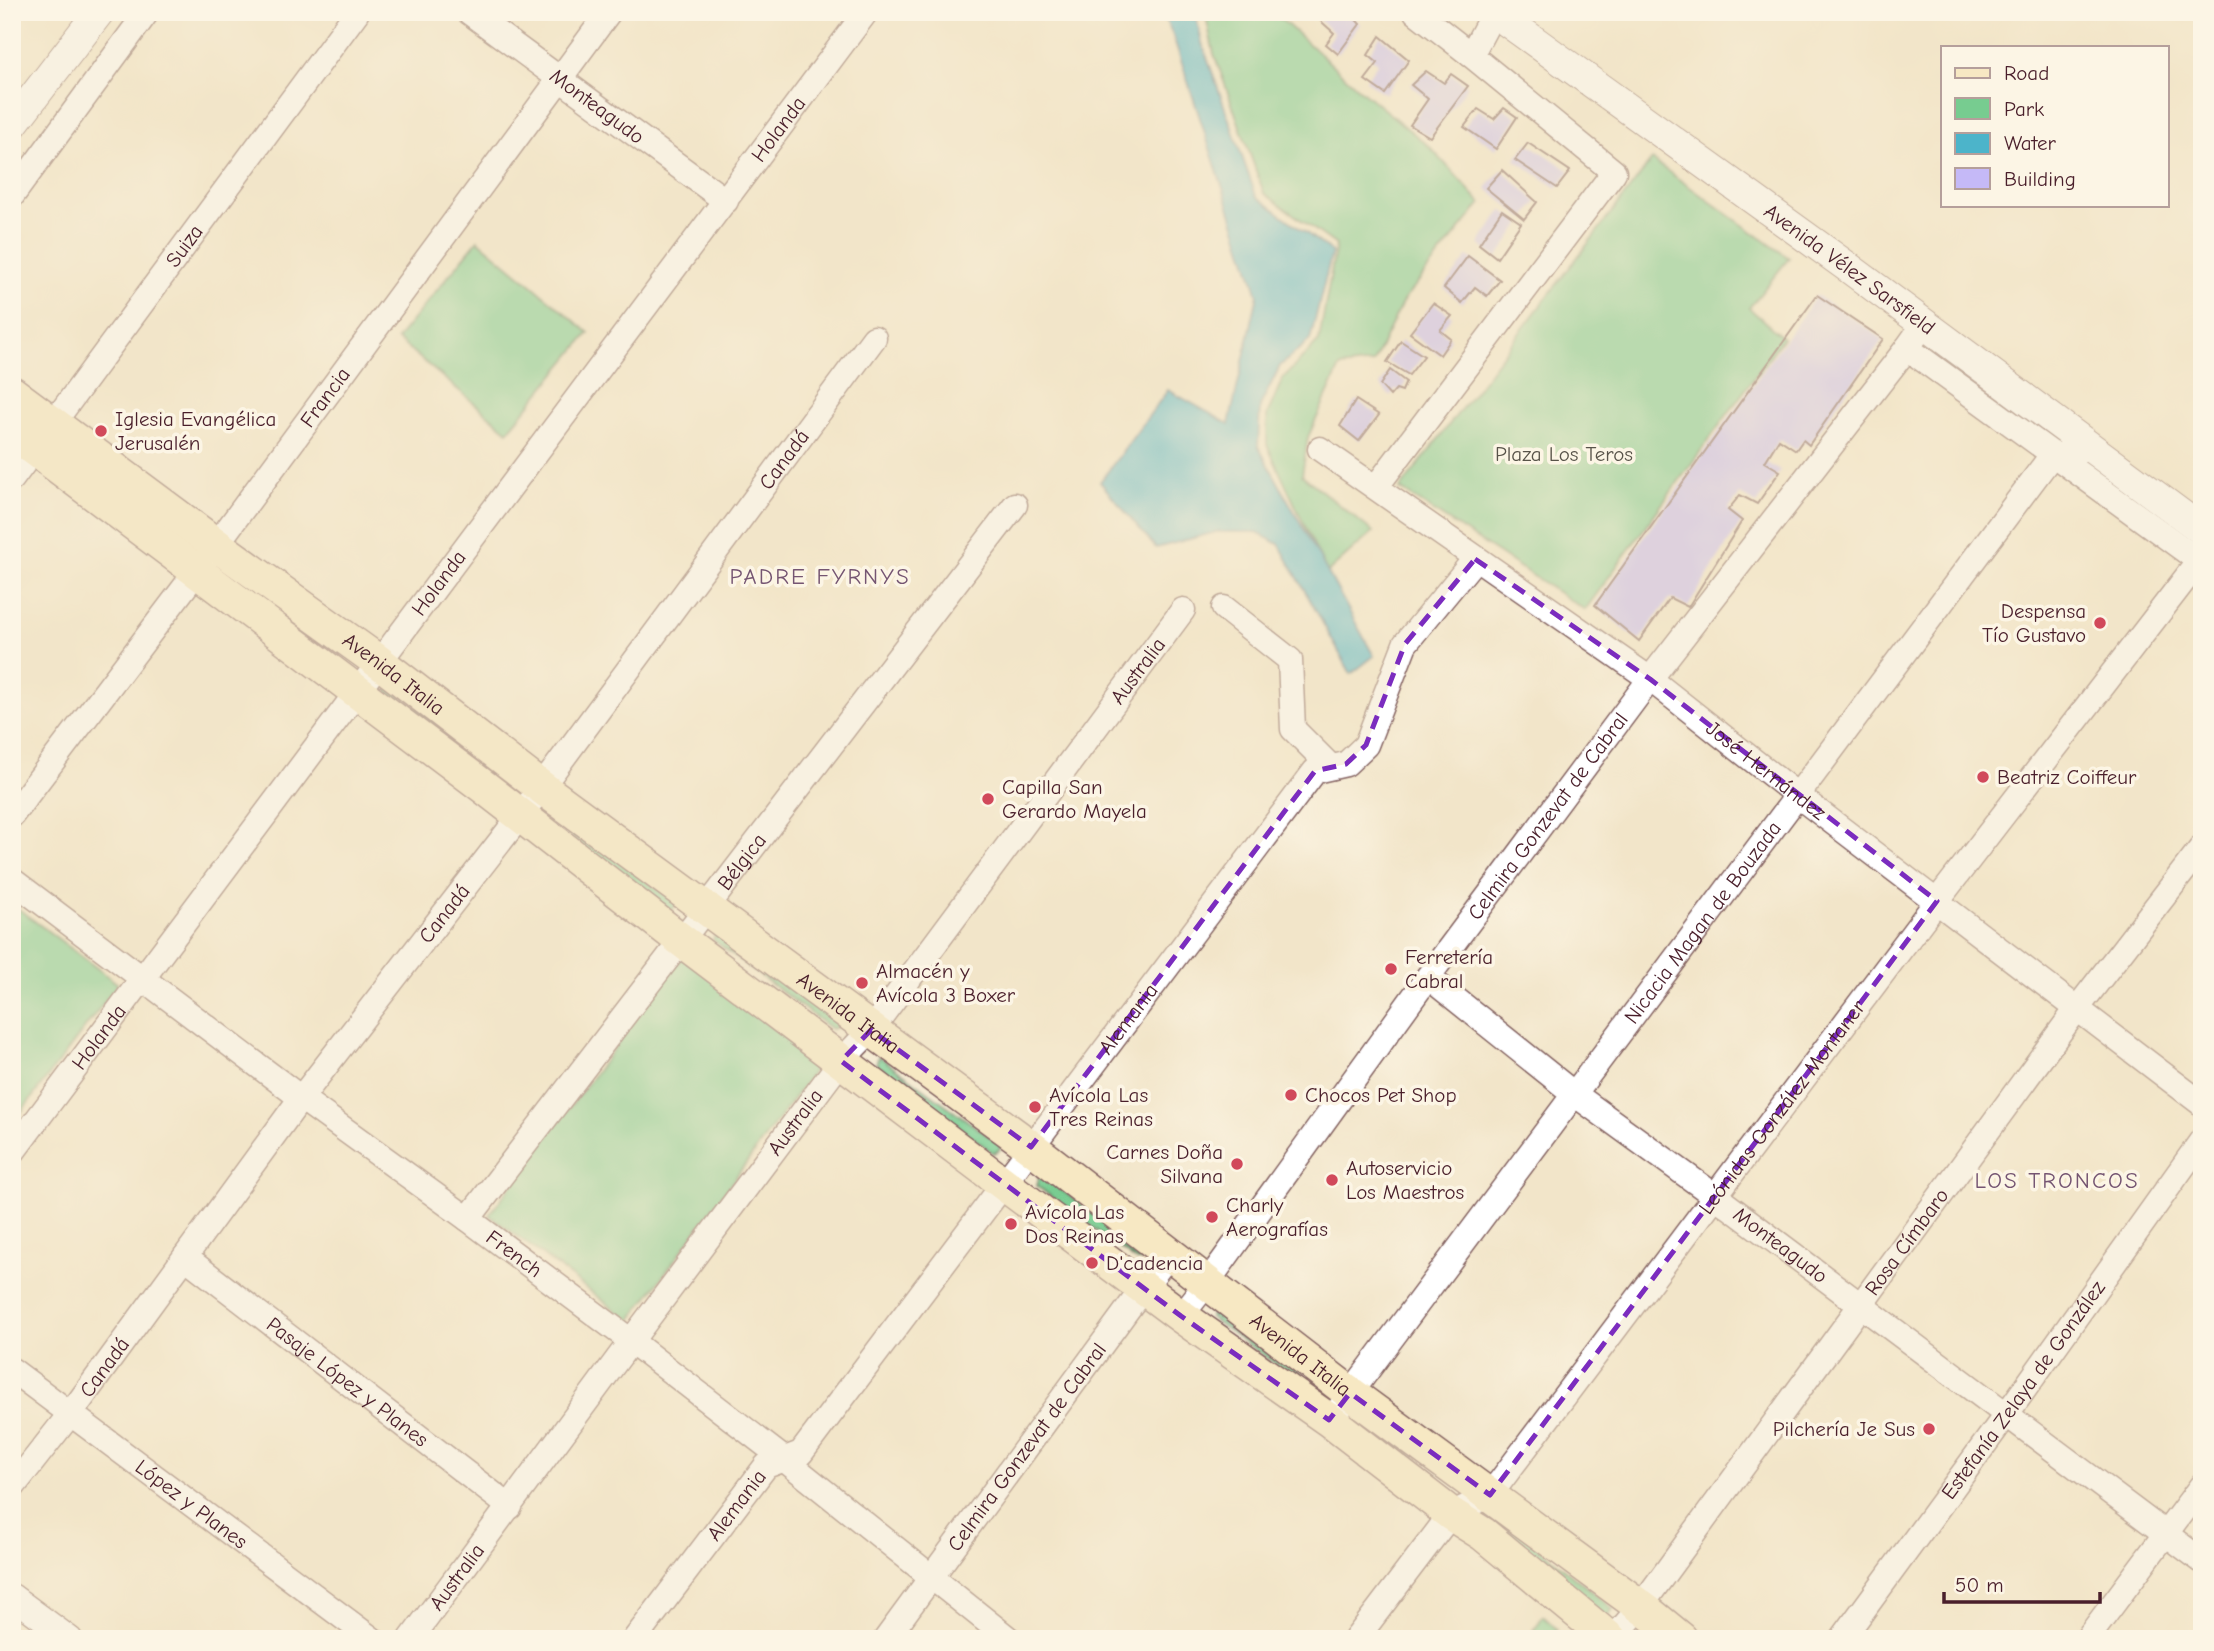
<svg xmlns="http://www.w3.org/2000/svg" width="2214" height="1651" font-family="'Comic Neue',sans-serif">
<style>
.green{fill:#77cc90;stroke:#60765e;stroke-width:2}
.water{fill:#4cb4ca;stroke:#4b6a7a;stroke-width:2}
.building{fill:#c5b9f7}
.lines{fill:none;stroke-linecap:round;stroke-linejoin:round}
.minor-casing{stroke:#856462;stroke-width:27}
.tertiary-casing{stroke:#856462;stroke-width:32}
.secondary-casing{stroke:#856462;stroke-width:36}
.minor{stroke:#fff;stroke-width:24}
.tertiary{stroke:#fff;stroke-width:30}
.secondary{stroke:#f7e8c3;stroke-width:33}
.marked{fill:none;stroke:#7b2cbf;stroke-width:5;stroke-dasharray:14 9;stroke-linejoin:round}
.poi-dot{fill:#d1495b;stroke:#fcf5e5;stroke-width:2.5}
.labels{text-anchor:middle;stroke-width:7;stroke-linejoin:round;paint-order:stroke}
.street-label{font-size:21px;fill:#4a1f2b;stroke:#fcf5e5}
.poi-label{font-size:21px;fill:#4a1f2b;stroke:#fcf5e5;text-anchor:start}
.park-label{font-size:21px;fill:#585349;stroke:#fcf5e5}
.neighbourhood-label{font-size:23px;letter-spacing:2px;fill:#755572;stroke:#fcf5e5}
</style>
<rect width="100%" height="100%" fill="#fcf5e5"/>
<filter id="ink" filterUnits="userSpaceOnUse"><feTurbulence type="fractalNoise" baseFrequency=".0143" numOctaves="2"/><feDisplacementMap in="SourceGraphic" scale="14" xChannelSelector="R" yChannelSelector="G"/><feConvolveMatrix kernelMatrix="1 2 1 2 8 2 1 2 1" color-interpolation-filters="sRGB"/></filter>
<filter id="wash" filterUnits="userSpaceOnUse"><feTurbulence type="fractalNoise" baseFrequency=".00686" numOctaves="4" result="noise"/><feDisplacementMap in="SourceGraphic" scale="28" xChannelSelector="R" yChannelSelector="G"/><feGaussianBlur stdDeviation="1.57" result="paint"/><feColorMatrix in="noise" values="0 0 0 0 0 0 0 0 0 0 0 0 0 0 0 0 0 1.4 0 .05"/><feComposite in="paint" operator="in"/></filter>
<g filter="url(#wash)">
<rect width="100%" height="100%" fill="#f2e5c9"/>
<g class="green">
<path d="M 1205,12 L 1273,12 L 1358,88 L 1430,147 L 1481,203 L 1403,301 L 1373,363 L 1340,367 L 1308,437 L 1302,475 L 1373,532 L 1327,573 L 1267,445 L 1267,415 L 1283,378 L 1319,341 L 1336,245 L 1264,193 L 1214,54 Z"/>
<path d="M 1652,160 L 1789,258 L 1749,308 L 1783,338 L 1585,610 L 1400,489 Z"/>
<path d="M 478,240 L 589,333 L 508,431 L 397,339 Z"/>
<path d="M 389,688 L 515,780 L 510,786 L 506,786 L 386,697 Z"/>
<path d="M 550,810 L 677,903 L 672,910 L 668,910 L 547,819 Z"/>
<path d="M 12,904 L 118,984 L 12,1124 Z"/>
<path d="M 716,932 L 840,1022 L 835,1028 L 831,1029 L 713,940 Z"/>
<path d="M 684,955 L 822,1060 L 630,1321 L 489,1215 Z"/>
<path d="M 879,1056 L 1002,1146 L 997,1152 L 993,1153 L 876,1064 Z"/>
<path d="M 1044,1176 L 1146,1255 L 1141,1261 L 1137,1261 L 1037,1186 L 1039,1177 Z"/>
<path d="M 1213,1308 L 1327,1392 L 1322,1398 L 1210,1317 Z"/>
<path d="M 1351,1411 L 1438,1476 L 1434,1481 L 1348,1415 Z"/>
<path d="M 1507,1521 L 1613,1609 L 1606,1618 L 1498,1530 Z"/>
<path d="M 1543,1616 L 1557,1629 L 1555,1639 L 1528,1639 Z"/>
</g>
<path class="water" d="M 1162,12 L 1195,12 L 1202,43 L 1256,196 L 1332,252 L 1310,340 L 1280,366 L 1260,406 L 1258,446 L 1374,656 L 1351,674 L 1279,544 L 1255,532 L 1216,532 L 1156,548 L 1100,482 L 1168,390 L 1229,424 L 1258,295 L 1172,33 Z"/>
<g id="blocks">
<g class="building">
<path d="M 1317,12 L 1349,12 L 1360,24 L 1338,54 L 1326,44 L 1334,33 L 1314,15 Z"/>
<path d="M 1380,36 L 1409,60 L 1385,94 L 1365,80 L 1378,63 L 1368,55 Z"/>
<path d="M 1426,71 L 1444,83 L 1451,74 L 1468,86 L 1430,137 L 1410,125 L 1428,99 L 1411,85 Z"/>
<path d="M 1504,108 L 1517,117 L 1496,149 L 1464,127 L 1478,109 L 1494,119 Z"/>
<path d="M 1528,143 L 1570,171 L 1557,188 L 1515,160 Z"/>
<path d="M 1502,170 L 1537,202 L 1524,219 L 1486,188 Z"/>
<path d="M 1502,210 L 1521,223 L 1497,258 L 1479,244 Z"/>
<path d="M 1468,256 L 1500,280 L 1487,296 L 1475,287 L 1462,303 L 1444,288 Z"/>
<path d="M 1817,295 L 1883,339 L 1809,445 L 1803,440 L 1796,450 L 1779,439 L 1765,462 L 1780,471 L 1757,504 L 1740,495 L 1728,510 L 1742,521 L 1688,607 L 1670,598 L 1639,641 L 1595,605 Z"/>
<path d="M 1433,303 L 1452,316 L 1440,330 L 1451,339 L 1440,355 L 1410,333 Z"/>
<path d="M 1401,341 L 1424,356 L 1409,375 L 1387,362 Z"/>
<path d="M 1390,370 L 1406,382 L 1402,391 L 1396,389 L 1390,396 L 1380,385 Z"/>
<path d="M 1356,400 L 1379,415 L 1359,441 L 1340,426 Z"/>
</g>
</g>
</g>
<g filter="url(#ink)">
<use href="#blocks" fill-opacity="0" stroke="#856462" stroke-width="2"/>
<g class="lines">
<defs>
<g id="minor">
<path id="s1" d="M 469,12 L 726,201"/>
<path d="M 1471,55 L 1494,12"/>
<path d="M 12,196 L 147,12"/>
<path d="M 1907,348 L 2202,563"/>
<path id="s2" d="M 1320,449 L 1650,679 L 1797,795 L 2202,1104"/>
<path id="s3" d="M 12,479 L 357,12"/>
<path d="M 1376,487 L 1614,172 L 1471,55 L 1416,12"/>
<path d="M 1224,608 L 1290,660 L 1293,729 L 1331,767"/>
<path id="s4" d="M 12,815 L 197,571 L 609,12"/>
<path id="s5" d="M 12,880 L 301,1098 L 468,1219 L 631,1341 L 785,1460 L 1009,1639"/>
<path id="s6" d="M 1428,977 L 1573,1093 L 1715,1196 L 2202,1561"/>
<path id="s7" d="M 12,1153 L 866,12"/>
<path id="s8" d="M 468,1219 L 1015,505"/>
<path id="s9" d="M 185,1257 L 510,1507"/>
<path id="s10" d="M 1181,1316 L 1207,1283 L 1428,977 L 1650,679 L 1907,348 L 1924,324"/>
<path id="s11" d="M 12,1370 L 372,1639"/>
<path id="s12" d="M 1341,1406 L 2052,455 L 2073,454 L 2086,445"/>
<path id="s13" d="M 12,1488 L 71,1413 L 301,1098 L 520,816 L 874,338"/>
<path d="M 12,1596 L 70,1639"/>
<path id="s14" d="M 411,1639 L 631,1341 L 841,1061 L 871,1030 L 1183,610"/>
<path id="s15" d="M 635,1639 L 766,1466 L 801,1453 L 1315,771 L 1346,764 L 1366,745 L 1405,644 L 1475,559"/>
<path id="s16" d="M 886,1639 L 1144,1287 L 1169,1255"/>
<path id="s17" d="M 1356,1639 L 1451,1514 L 1490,1495 L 1937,901 L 2199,561"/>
<path id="s18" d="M 1613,1639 L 1641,1606 L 2076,1010 L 2202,847"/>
<path id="s19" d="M 1842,1639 L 2006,1415 L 2202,1140"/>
<path d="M 2087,1639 L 2202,1485"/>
</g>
<g id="tertiary">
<path id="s20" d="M 1494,12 L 1849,268 L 2202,530"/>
<path d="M 12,125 L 99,12"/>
</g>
<g id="secondary">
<path id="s21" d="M 12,393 L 215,544 L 379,662 L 541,787 L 1031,1147 L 1350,1393 L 1648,1612 L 1681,1639"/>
<path d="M 12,432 L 484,787 L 681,940 L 1004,1184 L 1181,1316 L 1329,1420 L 1451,1514 L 1483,1534 L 1610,1639"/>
</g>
</defs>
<use href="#minor" class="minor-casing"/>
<use href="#tertiary" class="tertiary-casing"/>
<use href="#secondary" class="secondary-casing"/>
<use href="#minor" class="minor"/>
<use href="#tertiary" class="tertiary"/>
<use href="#secondary" class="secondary"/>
</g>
</g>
<path d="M0 0H2214V1651H0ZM 1475,559 L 1650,679 L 1937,901 L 1490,1495 L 1350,1393 L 1329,1420 L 1181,1316 L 841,1061 L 871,1030 L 1031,1147 L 1315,771 L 1346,764 L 1366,745 L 1405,644 Z" fill="#f2e5c9" fill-opacity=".55" fill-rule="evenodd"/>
<path class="marked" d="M 1475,559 L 1650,679 L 1937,901 L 1490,1495 L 1350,1393 L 1329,1420 L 1181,1316 L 841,1061 L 871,1030 L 1031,1147 L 1315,771 L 1346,764 L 1366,745 L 1405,644 Z"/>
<g class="poi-dot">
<circle cx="101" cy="431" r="7"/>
<circle cx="2100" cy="623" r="7"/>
<circle cx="1983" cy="777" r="7"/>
<circle cx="988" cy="799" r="7"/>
<circle cx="1391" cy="969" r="7"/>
<circle cx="862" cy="983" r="7"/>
<circle cx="1291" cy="1095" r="7"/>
<circle cx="1035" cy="1107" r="7"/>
<circle cx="1237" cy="1164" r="7"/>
<circle cx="1332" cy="1180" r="7"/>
<circle cx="1212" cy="1217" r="7"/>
<circle cx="1011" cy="1224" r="7"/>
<circle cx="1092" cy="1263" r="7"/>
<circle cx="1929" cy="1429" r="7"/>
</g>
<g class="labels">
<g class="street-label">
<text dy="7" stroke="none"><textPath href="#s1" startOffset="159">Monteagudo</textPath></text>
<text dy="7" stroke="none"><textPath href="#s7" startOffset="1279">Holanda</textPath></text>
<text dy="7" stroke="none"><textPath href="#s3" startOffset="290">Suiza</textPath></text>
<text dy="7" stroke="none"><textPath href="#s20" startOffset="439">Avenida Vélez Sarsfield</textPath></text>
<text dy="7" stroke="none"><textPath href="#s4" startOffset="522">Francia</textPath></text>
<text dy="7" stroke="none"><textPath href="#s13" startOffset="1286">Canadá</textPath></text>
<text dy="7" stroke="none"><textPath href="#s7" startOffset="712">Holanda</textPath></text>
<text dy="7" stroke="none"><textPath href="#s14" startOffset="1211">Australia</textPath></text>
<text dy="7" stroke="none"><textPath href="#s21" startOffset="474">Avenida Italia</textPath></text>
<text dy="7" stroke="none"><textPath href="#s2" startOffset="550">José Hernández</textPath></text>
<text dy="7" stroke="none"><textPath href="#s10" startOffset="620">Celmira Gonzevat de Cabral</textPath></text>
<text dy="7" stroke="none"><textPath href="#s8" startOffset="450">Bélgica</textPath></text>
<text dy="7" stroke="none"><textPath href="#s13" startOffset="719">Canadá</textPath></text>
<text dy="7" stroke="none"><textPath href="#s12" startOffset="604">Nicacia Magan de Bouzada</textPath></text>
<text dy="7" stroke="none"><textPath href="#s21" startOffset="1041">Avenida Italia</textPath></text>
<text dy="7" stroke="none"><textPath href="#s15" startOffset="798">Alemania</textPath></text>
<text dy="7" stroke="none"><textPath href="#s7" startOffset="145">Holanda</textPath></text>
<text dy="7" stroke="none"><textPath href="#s17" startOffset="686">Leónidas González Montaner</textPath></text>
<text dy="7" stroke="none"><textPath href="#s14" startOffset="644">Australia</textPath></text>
<text dy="7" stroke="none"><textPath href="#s18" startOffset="494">Rosa Címbaro</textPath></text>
<text dy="7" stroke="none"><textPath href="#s6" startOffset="443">Monteagudo</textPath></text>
<text dy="7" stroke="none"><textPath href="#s5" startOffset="626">French</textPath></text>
<text dy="7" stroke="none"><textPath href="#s21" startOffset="1608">Avenida Italia</textPath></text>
<text dy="7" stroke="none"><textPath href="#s13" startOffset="152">Canadá</textPath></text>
<text dy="7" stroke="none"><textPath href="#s9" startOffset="205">Pasaje López y Planes</textPath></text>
<text dy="7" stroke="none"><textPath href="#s19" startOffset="308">Estefanía Zelaya de González</textPath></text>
<text dy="7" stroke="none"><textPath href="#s16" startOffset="238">Celmira Gonzevat de Cabral</textPath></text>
<text dy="7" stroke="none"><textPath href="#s11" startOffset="224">López y Planes</textPath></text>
<text dy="7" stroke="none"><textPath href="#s15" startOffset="168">Alemania</textPath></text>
<text dy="7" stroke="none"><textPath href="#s14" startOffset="77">Australia</textPath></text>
</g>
<g class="poi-label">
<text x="115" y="426">Iglesia Evangélica<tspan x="115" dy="24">Jerusalén</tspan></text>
<text x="2086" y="618" text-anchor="end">Despensa<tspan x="2086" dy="24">Tío Gustavo</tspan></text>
<text x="1997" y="784">Beatriz Coiffeur</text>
<text x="1002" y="794">Capilla San<tspan x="1002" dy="24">Gerardo Mayela</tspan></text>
<text x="1405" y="964">Ferretería<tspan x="1405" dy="24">Cabral</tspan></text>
<text x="876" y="978">Almacén y<tspan x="876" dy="24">Avícola 3 Boxer</tspan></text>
<text x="1049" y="1102">Avícola Las<tspan x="1049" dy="24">Tres Reinas</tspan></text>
<text x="1305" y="1102">Chocos Pet Shop</text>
<text x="1223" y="1159" text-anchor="end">Carnes Doña<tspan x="1223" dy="24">Silvana</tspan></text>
<text x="1346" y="1175">Autoservicio<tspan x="1346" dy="24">Los Maestros</tspan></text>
<text x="1226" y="1212">Charly<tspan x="1226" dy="24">Aerografías</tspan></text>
<text x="1025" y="1219">Avícola Las<tspan x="1025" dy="24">Dos Reinas</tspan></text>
<text x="1106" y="1270">D'cadencia</text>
<text x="1915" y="1436" text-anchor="end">Pilchería Je Sus</text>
</g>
<g class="park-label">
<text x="1564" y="461">Plaza Los Teros</text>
</g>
<g class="neighbourhood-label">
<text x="820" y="584">PADRE FYRNYS</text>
<text x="2057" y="1188">LOS TRONCOS</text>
</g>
</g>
<rect width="2214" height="1651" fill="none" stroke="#fcf5e5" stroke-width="42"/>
<rect x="1941" y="46" width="228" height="161" fill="#fcf5e5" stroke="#b59f9b" stroke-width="2"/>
<rect x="1955" y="68" width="35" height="10" fill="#f7e8c3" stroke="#b59f9b" stroke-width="2"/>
<text x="2004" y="80" font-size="21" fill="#4a1f2b">Road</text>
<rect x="1955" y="98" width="35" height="21" fill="#77cc90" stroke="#b59f9b" stroke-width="2"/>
<text x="2004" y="116" font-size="21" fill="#4a1f2b">Park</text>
<rect x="1955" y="133" width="35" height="21" fill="#4cb4ca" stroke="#b59f9b" stroke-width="2"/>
<text x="2004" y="150" font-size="21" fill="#4a1f2b">Water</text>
<rect x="1955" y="168" width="35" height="21" fill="#c5b9f7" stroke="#b59f9b" stroke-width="2"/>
<text x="2004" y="186" font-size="21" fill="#4a1f2b">Building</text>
<path d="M1944 1592v10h156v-10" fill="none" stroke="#4a1f2b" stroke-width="3.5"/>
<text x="1955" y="1592" font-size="21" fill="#4a1f2b" stroke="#fcf5e5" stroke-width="5" paint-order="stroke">50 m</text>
</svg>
